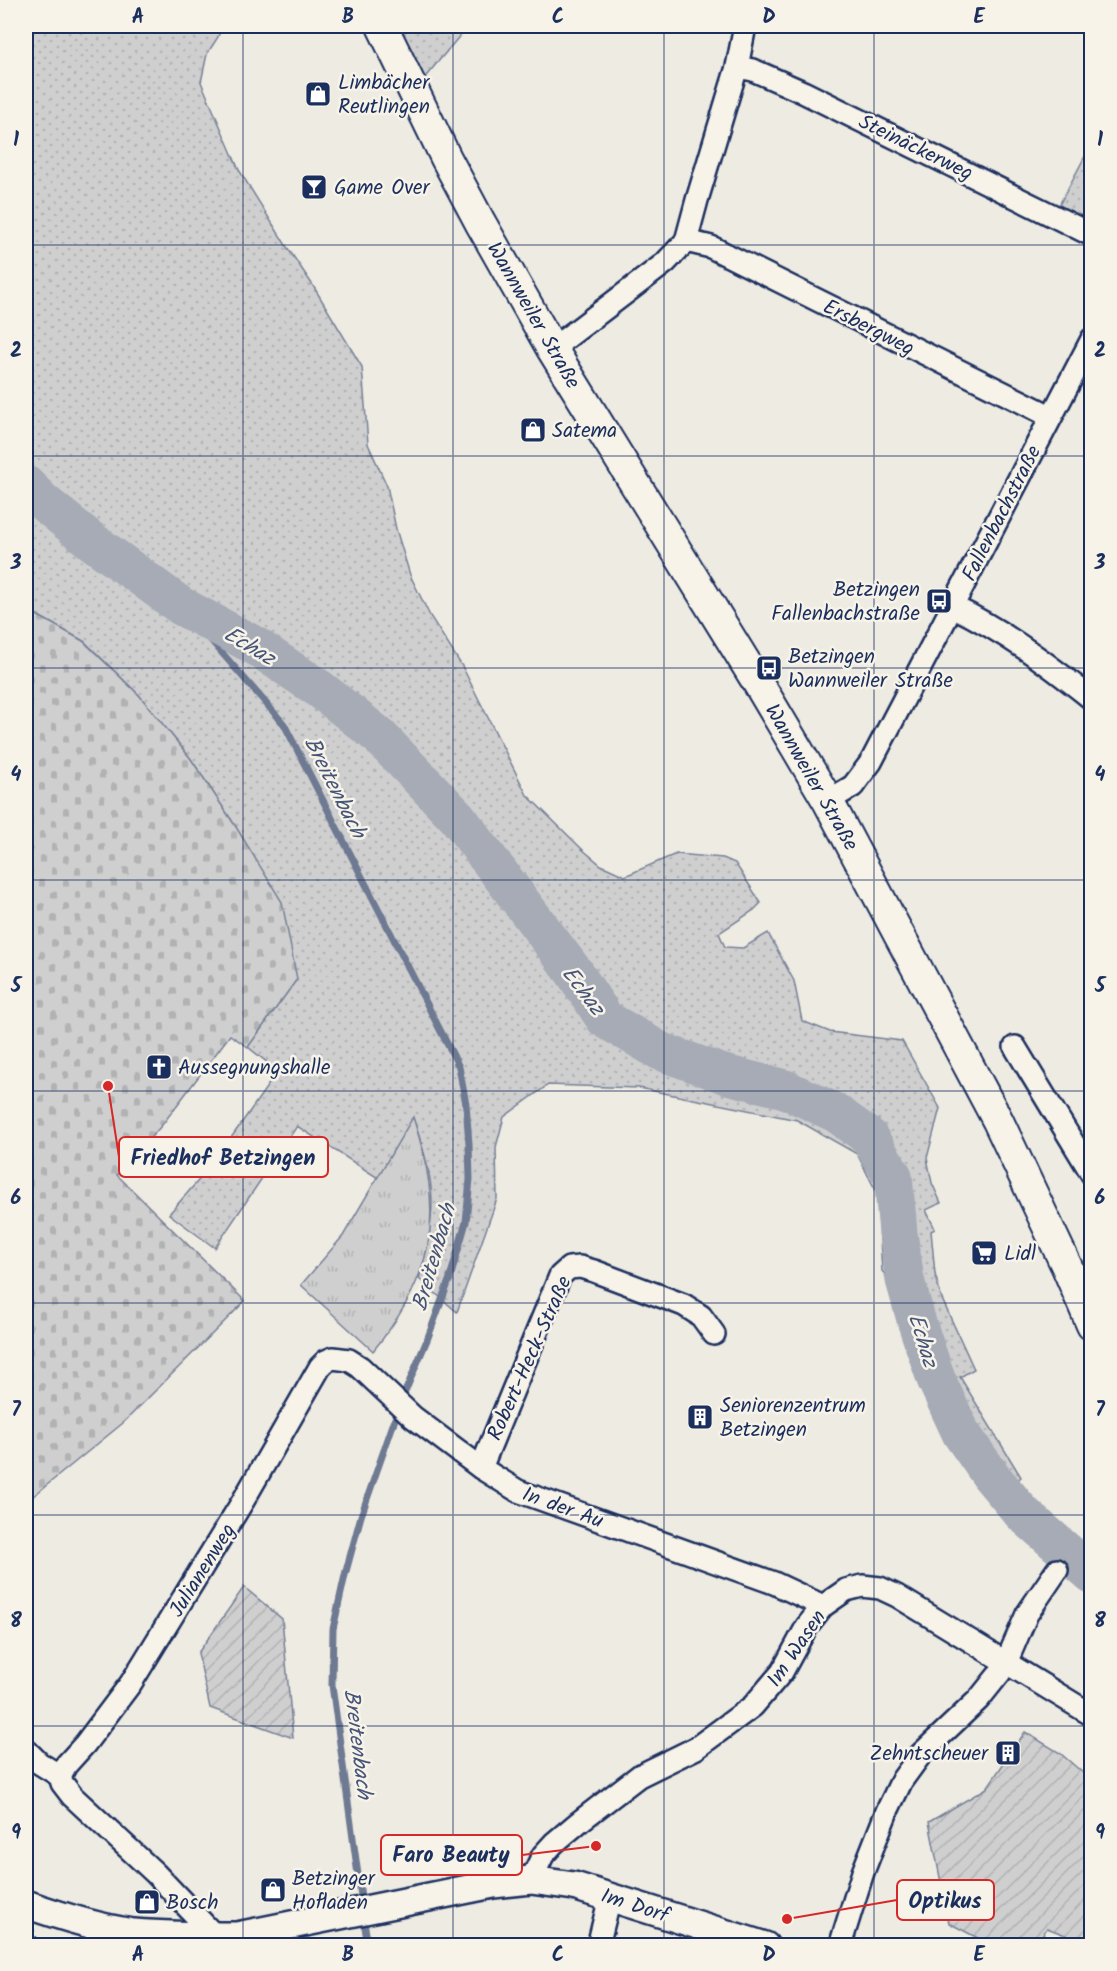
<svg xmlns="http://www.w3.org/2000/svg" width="1117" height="1971" font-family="Kalam,sans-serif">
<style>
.grass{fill:url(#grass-dots);stroke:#757f96;stroke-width:1.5}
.cemetery{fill:url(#cemetery-stones);stroke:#757f96;stroke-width:1.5}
.park{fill:url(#park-tufts);stroke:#757f96;stroke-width:1.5}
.garden{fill:url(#garden-furrows);stroke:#757f96;stroke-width:1.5}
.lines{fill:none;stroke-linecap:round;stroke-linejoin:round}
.stream{stroke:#6e7992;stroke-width:7}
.river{stroke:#a6abb5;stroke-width:39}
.minor-casing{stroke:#1b2f5e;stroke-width:26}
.tertiary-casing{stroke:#1b2f5e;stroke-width:32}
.secondary-casing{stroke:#1b2f5e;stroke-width:34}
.minor{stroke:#f7f3e8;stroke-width:21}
.tertiary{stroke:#f7f3e8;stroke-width:27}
.secondary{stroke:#f7f3e8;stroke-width:30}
.rail{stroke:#1b2f5e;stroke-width:4.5;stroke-dasharray:9 4.5;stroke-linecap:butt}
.grid{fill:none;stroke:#1b2f5e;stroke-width:1.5;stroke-opacity:0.55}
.labels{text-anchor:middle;stroke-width:5;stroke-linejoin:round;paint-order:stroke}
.poi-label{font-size:21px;fill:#1b2f5e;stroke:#f7f3e8;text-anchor:start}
.street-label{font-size:21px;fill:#1b2f5e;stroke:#f7f3e8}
.water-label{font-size:22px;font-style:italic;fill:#455478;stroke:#f7f3e8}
.leader{fill:none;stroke:#d62828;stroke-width:2}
.callout-dot{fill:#d62828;stroke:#f7f3e8;stroke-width:2}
.callout{fill:#f7f3e8;stroke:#d62828;stroke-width:2}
.callout-label{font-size:22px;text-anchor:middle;font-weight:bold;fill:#1b2f5e}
.neatline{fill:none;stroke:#1b2f5e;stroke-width:2}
.grid-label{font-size:20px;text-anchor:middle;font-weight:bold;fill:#1b2f5e}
</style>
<defs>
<pattern id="grass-dots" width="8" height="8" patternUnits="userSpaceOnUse" patternTransform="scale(1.5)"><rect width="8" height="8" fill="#cfcfcf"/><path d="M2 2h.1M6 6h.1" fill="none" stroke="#b1b2b4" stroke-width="1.8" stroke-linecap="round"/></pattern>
<pattern id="cemetery-stones" width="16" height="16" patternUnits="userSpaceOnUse" patternTransform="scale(1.5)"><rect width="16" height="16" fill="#cfcfcf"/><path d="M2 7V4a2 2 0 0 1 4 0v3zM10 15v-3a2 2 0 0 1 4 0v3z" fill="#b1b2b4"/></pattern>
<pattern id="park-tufts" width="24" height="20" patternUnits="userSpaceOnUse" patternTransform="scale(1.5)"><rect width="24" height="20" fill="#cfcfcf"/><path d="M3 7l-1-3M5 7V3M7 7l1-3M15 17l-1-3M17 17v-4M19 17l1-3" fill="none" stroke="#b1b2b4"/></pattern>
<pattern id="garden-furrows" width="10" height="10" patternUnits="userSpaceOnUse" patternTransform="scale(1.5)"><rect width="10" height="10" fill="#cfcfcf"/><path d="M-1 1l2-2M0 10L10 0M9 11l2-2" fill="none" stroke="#b1b2b4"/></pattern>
</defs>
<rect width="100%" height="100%" fill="#eeebe2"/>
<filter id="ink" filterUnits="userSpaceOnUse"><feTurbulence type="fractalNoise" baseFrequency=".0167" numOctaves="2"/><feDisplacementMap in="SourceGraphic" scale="12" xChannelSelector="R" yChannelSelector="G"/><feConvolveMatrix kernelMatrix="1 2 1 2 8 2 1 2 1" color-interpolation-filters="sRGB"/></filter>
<g filter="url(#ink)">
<g class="grass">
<path d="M 26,26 L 222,26 L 218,37 L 207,54 L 201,82 L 239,170 L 287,247 L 312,284 L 362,367 L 368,444 L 387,486 L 396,529 L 410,575 L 430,616 L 462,666 L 527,795 L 582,849 L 601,865 L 625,876 L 676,854 L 723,858 L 735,863 L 761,903 L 754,910 L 719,933 L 725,947 L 743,948 L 768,933 L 794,981 L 802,1021 L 830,1032 L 902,1041 L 940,1108 L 927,1158 L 932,1183 L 941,1203 L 926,1210 L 935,1229 L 931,1231 L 935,1274 L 941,1297 L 974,1369 L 960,1377 L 1021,1477 L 1008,1490 L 970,1438 L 927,1325 L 882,1271 L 877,1193 L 857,1154 L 797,1120 L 639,1088 L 548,1085 L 504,1117 L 496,1147 L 497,1199 L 457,1312 L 419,1279 C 426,1254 432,1226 432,1200 C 431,1172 422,1144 413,1118 L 378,1178 L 297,1126 L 215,1248 L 169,1214 L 212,1165 L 278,1071 L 248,1047 L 297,979 L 236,827 L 191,759 L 139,695 L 84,641 L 26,609 Z"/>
<path d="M 380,26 L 468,26 L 411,94 Z"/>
<path d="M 1091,145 L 1091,225 L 1057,209 Z"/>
</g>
<path class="cemetery" d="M 26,609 L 83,641 L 139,695 L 191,759 L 236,827 L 282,902 L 297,979 L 248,1047 L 230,1035 L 162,1125 L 117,1175 L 245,1301 L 123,1423 L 26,1502 Z"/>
<path class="park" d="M 413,1117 C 444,1212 437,1273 373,1351 L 301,1285 L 343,1236 Z"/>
<g class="garden">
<path d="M 244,1587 L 282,1619 L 293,1738 L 210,1708 L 198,1653 Z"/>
<path d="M 1025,1732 L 1060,1753 L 1091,1780 L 1091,1945 L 1047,1928 L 1036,1945 L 991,1945 L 949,1923 L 929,1822 L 987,1788 Z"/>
</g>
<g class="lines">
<g class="stream">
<path d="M 181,606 L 284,724 L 459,1067 L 466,1104 L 469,1144 L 470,1179 L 466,1222 L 450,1278 L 427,1340 L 402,1399 L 361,1516 L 345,1575 L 333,1629 L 332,1685 L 362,1904"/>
<path d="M 363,1915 L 368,1946"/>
</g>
<path class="river" d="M 26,485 L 43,502 L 93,542 L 181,606 L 254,645 L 321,690 L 378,735 L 457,817 L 574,972 L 605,1019 L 660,1051 L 724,1074 L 785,1089 L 836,1113 L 868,1136 L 893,1176 L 898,1233 L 905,1280 L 917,1323 L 936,1379 L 961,1433 L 991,1476 L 1022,1513 L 1092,1574"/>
<defs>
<g id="minor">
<path d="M 737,67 L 753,70 L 803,92 L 1092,235"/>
<path d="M 686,241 L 711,247 L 1050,416"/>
<path d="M 552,349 L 665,263 L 686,241 L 697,200 L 737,67 L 745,26"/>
<path d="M 954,607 C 1004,631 1048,664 1092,699"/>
<path d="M 828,801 L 853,786 L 871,762 L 1092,339"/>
<path d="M 1015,1047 L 1092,1174"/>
<path d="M 481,1468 L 560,1276 L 569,1268 L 580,1267 L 594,1271 L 684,1305 L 701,1316 L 714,1334"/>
<path d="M 26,1750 L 39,1763 L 60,1776 L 62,1783 L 72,1796 L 155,1873 L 215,1936"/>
<path d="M 60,1776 L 66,1765 L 85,1744 L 131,1683 L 243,1501 L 320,1367 L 326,1361 L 333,1358 L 349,1360 L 360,1367 L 413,1417 L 481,1468 L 518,1491 L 774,1583 L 823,1606"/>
<path d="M 531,1880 L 543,1855 L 554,1843 L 579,1822 L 639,1776 L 696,1748 L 753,1706 L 782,1672 L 807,1626 L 823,1606 L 846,1590 L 862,1586 L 880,1588 L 897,1596 L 1092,1715"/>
<path d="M 598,1946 L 610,1897"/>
<path d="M 840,1946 L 863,1872 L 887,1811 L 902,1780 L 921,1754 L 979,1699 L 999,1674 L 1006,1663 L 1027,1614 L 1057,1570"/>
</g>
<path id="tertiary" d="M 26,1904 C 60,1916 98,1928 134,1933 C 169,1936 203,1936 237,1936 L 493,1884 L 531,1880 L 574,1886 L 765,1946"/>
<path id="secondary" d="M 382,26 L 446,158 L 480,222 L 552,349 L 758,683 L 828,801 L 998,1121 L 1067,1267 L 1092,1325"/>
</defs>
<use href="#minor" class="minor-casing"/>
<use href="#tertiary" class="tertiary-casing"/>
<use href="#secondary" class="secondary-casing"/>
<use href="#minor" class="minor"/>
<use href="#tertiary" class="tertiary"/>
<use href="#secondary" class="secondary"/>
<path class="rail" d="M 26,1911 L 37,1946"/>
</g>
</g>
<path class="grid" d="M 243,26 L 243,1946M 453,26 L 453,1946M 664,26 L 664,1946M 874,26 L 874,1946M 26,245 L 1092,245M 26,456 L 1092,456M 26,668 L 1092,668M 26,880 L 1092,880M 26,1091 L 1092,1091M 26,1303 L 1092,1303M 26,1515 L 1092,1515M 26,1726 L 1092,1726"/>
<defs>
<symbol id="shop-square" viewBox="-11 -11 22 22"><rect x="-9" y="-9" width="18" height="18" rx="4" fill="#1b2f5e" stroke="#f7f3e8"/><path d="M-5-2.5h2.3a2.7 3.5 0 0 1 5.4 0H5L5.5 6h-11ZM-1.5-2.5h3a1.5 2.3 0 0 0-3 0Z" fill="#fff"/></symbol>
<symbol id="bar-square" viewBox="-11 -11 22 22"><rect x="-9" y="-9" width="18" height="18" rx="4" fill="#1b2f5e" stroke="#f7f3e8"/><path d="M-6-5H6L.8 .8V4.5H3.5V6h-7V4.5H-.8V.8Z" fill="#fff"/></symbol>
<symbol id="bus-square" viewBox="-11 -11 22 22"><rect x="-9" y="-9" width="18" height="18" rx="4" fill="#1b2f5e" stroke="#f7f3e8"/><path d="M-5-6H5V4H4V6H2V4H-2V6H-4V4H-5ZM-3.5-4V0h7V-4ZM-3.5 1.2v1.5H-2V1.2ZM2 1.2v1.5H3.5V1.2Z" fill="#fff"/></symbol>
<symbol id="church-square" viewBox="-11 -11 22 22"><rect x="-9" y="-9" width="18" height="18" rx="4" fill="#1b2f5e" stroke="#f7f3e8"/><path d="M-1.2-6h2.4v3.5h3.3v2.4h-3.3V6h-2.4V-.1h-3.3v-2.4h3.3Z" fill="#fff"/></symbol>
<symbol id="supermarket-square" viewBox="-11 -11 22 22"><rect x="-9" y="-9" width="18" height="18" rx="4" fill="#1b2f5e" stroke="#f7f3e8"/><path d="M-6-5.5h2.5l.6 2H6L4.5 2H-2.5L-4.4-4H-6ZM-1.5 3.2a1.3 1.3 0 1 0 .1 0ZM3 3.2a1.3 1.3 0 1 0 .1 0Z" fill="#fff"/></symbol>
<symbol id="building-square" viewBox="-11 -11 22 22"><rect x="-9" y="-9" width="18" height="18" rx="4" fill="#1b2f5e" stroke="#f7f3e8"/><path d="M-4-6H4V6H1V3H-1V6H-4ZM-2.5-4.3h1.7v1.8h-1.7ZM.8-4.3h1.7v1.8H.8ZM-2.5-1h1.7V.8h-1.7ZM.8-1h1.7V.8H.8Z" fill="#fff"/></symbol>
</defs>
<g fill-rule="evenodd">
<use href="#shop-square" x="303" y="79" width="30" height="30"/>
<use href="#bar-square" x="299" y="172" width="30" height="30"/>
<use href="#shop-square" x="518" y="415" width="30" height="30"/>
<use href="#bus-square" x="924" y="586" width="30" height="30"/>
<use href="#bus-square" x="754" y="653" width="30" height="30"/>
<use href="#church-square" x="144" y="1052" width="30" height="30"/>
<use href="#supermarket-square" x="969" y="1238" width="30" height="30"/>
<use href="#building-square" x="685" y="1402" width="30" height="30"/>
<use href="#building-square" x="993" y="1738" width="30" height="30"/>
<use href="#shop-square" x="258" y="1875" width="30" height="30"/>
<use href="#shop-square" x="132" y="1887" width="30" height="30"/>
</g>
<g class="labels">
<g class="poi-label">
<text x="338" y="89">Limbächer<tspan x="338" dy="24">Reutlingen</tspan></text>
<text x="334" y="194">Game Over</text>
<text x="552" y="437">Satema</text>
<text x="920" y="596" text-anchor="end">Betzingen<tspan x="920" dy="24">Fallenbachstraße</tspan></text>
<text x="788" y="663">Betzingen<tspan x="788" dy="24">Wannweiler Straße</tspan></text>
<text x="178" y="1074">Aussegnungshalle</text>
<text x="1004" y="1260">Lidl</text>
<text x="720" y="1412">Seniorenzentrum<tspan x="720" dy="24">Betzingen</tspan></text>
<text x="988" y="1760" text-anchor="end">Zehntscheuer</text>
<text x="292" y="1885">Betzinger<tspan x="292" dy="24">Hofladen</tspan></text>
<text x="166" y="1909">Bosch</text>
</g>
<g class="street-label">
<text transform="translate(916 147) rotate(26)" y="7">Steinäckerweg</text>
<text transform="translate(534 315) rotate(60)" y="7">Wannweiler Straße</text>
<text transform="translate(869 327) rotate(27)" y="7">Ersbergweg</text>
<text transform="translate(1001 513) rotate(-63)" y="7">Fallenbachstraße</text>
<text transform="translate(812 777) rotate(60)" y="7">Wannweiler Straße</text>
<text transform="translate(529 1358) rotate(-66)" y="7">Robert-Heck-Straße</text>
<text transform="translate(563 1507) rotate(20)" y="7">In der Au</text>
<text transform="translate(202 1570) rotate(-58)" y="7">Julianenweg</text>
<text transform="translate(796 1648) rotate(-56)" y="7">Im Wasen</text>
<text transform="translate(635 1905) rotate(18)" y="7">Im Dorf</text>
</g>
<g class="water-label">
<text transform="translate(250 645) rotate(31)" y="8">Echaz</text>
<text transform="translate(336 787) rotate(63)" y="8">Breitenbach</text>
<text transform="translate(584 990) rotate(53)" y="8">Echaz</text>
<text transform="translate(433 1257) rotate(-74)" y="8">Breitenbach</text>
<text transform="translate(924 1340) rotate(73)" y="8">Echaz</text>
<text transform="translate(359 1744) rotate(83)" y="8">Breitenbach</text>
</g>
</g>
<path class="leader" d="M108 1086L119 1157M596 1846L522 1855M787 1919L897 1900"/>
<g class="callout-dot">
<circle cx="108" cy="1086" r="6"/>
<circle cx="596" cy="1846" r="6"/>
<circle cx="787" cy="1919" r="6"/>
</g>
<g class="callout">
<rect x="119" y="1137" width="209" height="40" rx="6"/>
<rect x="381" y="1835" width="141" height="40" rx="6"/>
<rect x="897" y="1880" width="97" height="40" rx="6"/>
</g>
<g class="callout-label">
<text x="223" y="1165">Friedhof Betzingen</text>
<text x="451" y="1862">Faro Beauty</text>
<text x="945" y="1908">Optikus</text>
</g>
<rect width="1117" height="1971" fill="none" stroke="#f7f3e8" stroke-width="66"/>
<rect x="33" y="33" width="1051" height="1905" class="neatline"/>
<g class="grid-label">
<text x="138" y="23">A</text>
<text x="348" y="23">B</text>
<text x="558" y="23">C</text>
<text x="769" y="23">D</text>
<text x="979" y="23">E</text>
<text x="16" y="146">1</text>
<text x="1100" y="146">1</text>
<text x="16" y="357">2</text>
<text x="1100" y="357">2</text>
<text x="16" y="569">3</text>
<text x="1100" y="569">3</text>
<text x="16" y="781">4</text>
<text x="1100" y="781">4</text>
<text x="16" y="992">5</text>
<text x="1100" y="992">5</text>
<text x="16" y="1204">6</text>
<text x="1100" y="1204">6</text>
<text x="16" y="1416">7</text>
<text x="1100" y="1416">7</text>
<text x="16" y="1627">8</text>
<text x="1100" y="1627">8</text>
<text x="16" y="1839">9</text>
<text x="1100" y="1839">9</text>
<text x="138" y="1961">A</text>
<text x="348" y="1961">B</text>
<text x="558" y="1961">C</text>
<text x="769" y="1961">D</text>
<text x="979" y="1961">E</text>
</g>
</svg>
